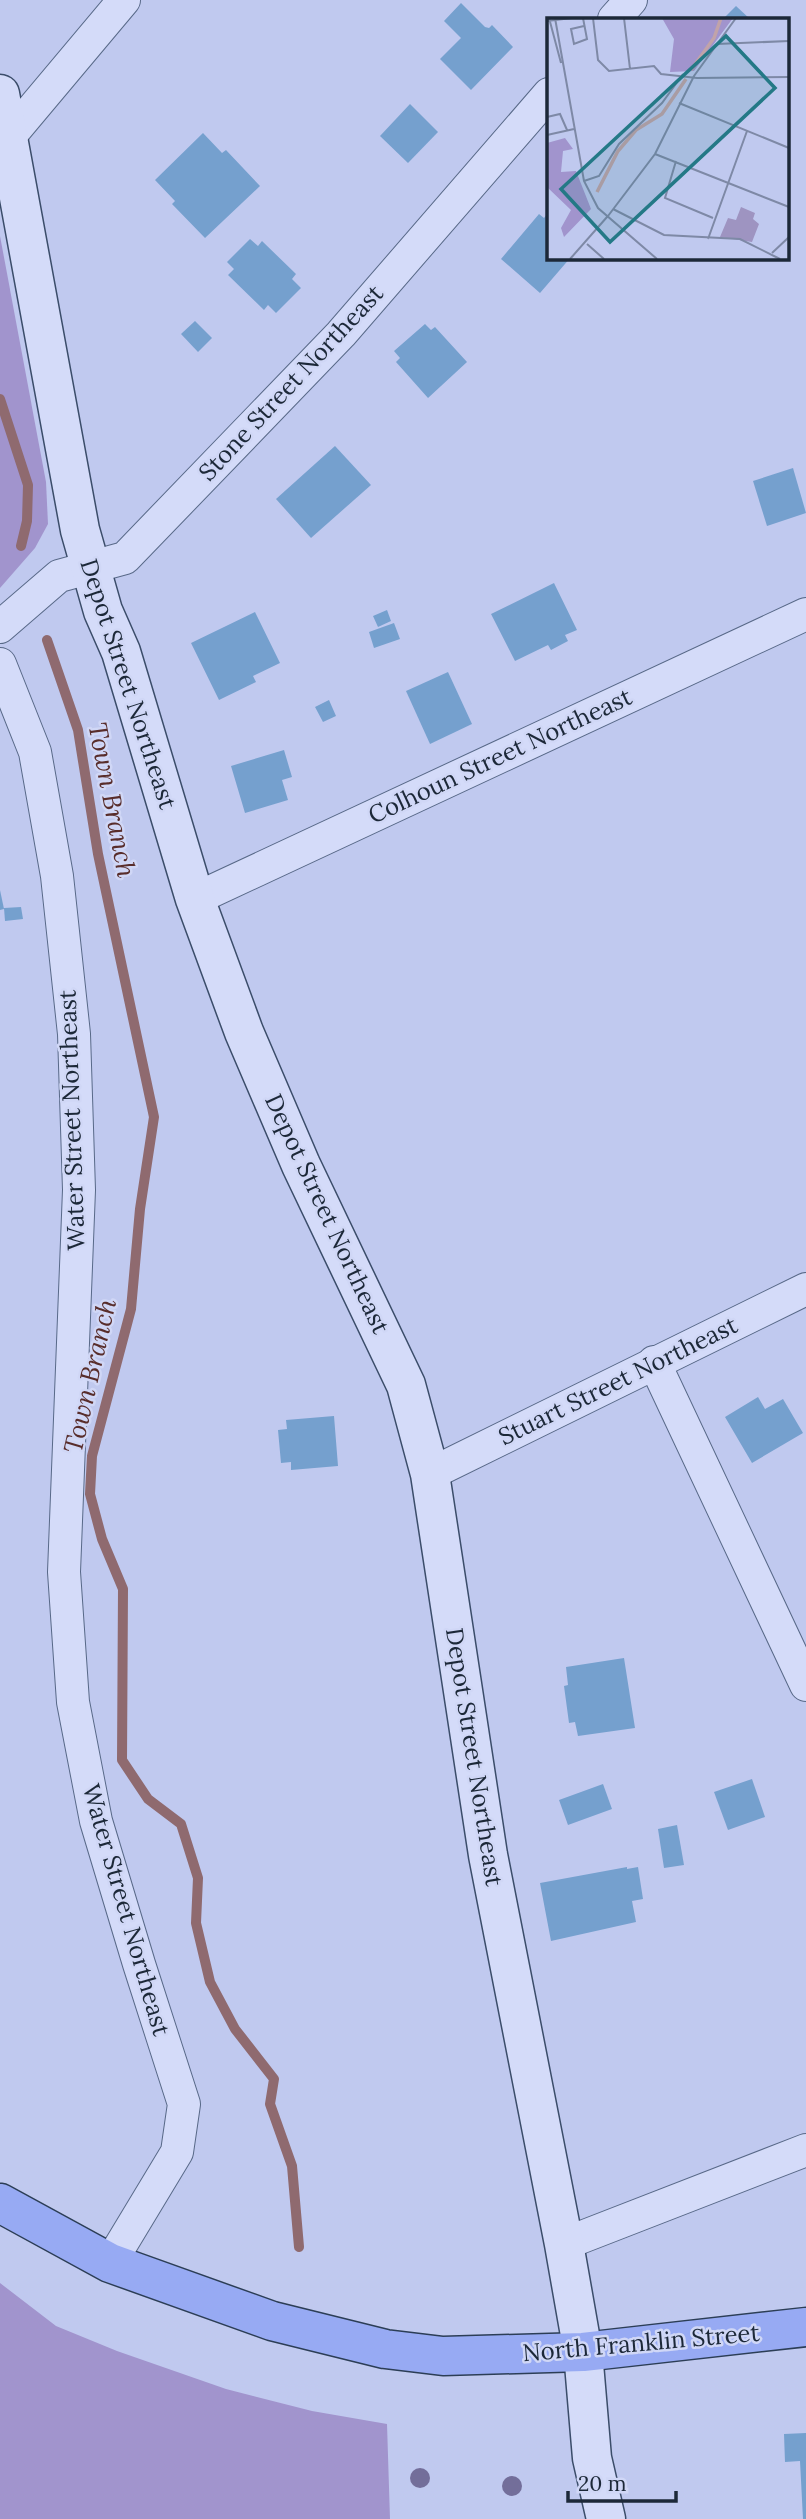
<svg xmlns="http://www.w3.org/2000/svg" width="806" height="2519" font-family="Lora,serif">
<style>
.green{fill:#a194cd}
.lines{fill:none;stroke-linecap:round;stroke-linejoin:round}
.stream{stroke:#8f6a6f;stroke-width:10}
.building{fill:#75a0ce}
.street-casing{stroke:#586988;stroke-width:34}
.secondary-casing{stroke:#3b4d6a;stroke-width:41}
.primary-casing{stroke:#2c3e56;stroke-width:41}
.street{stroke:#d4dbf9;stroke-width:32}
.secondary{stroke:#d4dbf9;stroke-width:38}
.primary{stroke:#97aaf3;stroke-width:38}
.tree{fill:#736e9a}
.labels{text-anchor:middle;stroke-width:5;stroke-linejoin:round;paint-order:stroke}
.street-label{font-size:24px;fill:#1c2838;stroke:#d0d7f6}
.water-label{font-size:26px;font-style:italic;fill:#582d2b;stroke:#d0d7f6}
.inset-river{fill:none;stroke:#c1a3a9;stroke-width:3.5}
.inset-road{fill:none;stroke:#7e89a6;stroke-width:2}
.view{fill:#247986;fill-opacity:0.15;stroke:#247986;stroke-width:3.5}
.inset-edge{fill:none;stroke:#1c2838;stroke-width:3.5}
</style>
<rect width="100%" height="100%" fill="#c0c9ef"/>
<g class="green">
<path d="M 0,236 L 46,482 L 48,524 L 35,548 L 0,588 Z"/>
<path d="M 0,2283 L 56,2326 L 117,2351 L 226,2389 L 312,2411 L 387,2424 L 390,2519 L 0,2519 Z"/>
</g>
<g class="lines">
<g class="stream">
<path d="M 0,399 L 28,485 L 27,521 L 21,546"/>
<path d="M 47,640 L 78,730 L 98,854 L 154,1117 L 140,1209 L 131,1309 L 92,1456 L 90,1494 L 102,1539 L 123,1589 L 122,1760 L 148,1799 L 181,1824 L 198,1878 L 196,1923 L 210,1982 L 235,2029 L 274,2079 L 270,2104 L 292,2166 L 299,2247"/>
</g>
</g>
<g class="building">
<path d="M 461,3 L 485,27 L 489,28 L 492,25 L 513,47 L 471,90 L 440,59 L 461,38 L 444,21 Z"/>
<path d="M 736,6 L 750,19 L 723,19 Z"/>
<path d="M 410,104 L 438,132 L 408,163 L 380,136 Z"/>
<path d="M 203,133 L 222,153 L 226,150 L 260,186 L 205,238 L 172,204 L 175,201 L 155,180 Z"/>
<path d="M 549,212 L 549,257 L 571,257 L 540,293 L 501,259 L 539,214 L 544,218 Z"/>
<path d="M 250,239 L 258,246 L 262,241 L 296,274 L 292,279 L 301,288 L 276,313 L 268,305 L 264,310 L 228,275 L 234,269 L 227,262 Z"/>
<path d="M 195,321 L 212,338 L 198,352 L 181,334 Z"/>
<path d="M 425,324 L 431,330 L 435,327 L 467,362 L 428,398 L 396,362 L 400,358 L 394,351 Z"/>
<path d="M 335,446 L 371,485 L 311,538 L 276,499 Z"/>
<path d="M 793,468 L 806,513 L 767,526 L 753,481 Z"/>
<path d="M 554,583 L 577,630 L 565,635 L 568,641 L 551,650 L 548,645 L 515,661 L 491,614 Z"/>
<path d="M 387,610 L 391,621 L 378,627 L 373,616 Z"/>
<path d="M 255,612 L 280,663 L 253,676 L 256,682 L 219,700 L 191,643 Z"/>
<path d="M 394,623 L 400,639 L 374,648 L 369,632 Z"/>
<path d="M 448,672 L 472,724 L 430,744 L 406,691 Z"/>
<path d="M 329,700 L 336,716 L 323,722 L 315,707 Z"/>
<path d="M 284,750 L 292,777 L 282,780 L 288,800 L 245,813 L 231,766 Z"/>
<path d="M 0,890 L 4,909 L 0,910 Z"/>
<path d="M 21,907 L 23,919 L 5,921 L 4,908 Z"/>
<path d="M 758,1397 L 765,1409 L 783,1399 L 803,1433 L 752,1463 L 725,1417 Z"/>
<path d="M 334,1416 L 338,1466 L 291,1470 L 291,1462 L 281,1463 L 278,1430 L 287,1429 L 286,1420 Z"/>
<path d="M 624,1658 L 635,1728 L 578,1736 L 575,1722 L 569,1723 L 564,1686 L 568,1685 L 566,1667 Z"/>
<path d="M 752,1779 L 765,1817 L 728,1830 L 714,1792 Z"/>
<path d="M 603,1784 L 612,1809 L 568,1825 L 559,1800 Z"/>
<path d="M 677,1825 L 684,1865 L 664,1868 L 658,1829 Z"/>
<path d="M 627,1867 L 627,1869 L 638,1867 L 643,1899 L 632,1901 L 636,1922 L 551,1941 L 540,1883 Z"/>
<path d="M 806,2433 L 806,2519 L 803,2519 L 800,2461 L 785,2462 L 784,2434 Z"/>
</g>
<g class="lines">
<defs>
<g id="street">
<path d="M 614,19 L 631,0"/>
<path d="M 9,137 L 124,0"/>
<path d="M 0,627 L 59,576 L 125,558 L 341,334 L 549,94"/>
<path d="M 0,664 L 35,752 L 57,876 L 74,1034 L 79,1190 L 64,1572 L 73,1702 L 96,1821 L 139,1964 L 184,2104 L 177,2152 L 110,2263"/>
<path d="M 195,899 L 806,614"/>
<path d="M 654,1362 L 806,1685"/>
<path d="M 430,1474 L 806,1289"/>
<path d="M 564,2244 L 806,2150"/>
</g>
<path id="secondary" d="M 0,94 L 80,530 L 103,611 L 121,652 L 195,899 L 244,1032 L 301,1165 L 406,1385 L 430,1474 L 488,1855 L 564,2244 L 583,2352 L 592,2458 L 606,2519"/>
<path id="primary" d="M 0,2203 L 110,2263 L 272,2321 L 385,2349 L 443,2356 L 583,2352 L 806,2327"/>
</defs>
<use href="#street" class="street-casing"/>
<use href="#secondary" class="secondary-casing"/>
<use href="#primary" class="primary-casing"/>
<use href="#street" class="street"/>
<use href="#secondary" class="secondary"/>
<use href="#primary" class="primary"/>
</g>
<g class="tree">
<circle cx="420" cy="2478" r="10"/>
<circle cx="512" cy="2486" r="10"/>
</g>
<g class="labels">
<g class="street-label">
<text transform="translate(291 383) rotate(-47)" y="8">Stone Street Northeast</text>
<text transform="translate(128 684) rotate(72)" y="8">Depot Street Northeast</text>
<text transform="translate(500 756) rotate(-25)" y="8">Colhoun Street Northeast</text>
<text transform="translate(72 1120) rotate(-92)" y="8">Water Street Northeast</text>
<text transform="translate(327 1214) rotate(65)" y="8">Depot Street Northeast</text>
<text transform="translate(618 1381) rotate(-26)" y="8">Stuart Street Northeast</text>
<text transform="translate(474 1757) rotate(81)" y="8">Depot Street Northeast</text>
<text transform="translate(126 1910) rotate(74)" y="8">Water Street Northeast</text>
<text transform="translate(641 2343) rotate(-5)" y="8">North Franklin Street</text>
</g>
<g class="water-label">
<text transform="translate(112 800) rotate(79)" y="9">Town Branch</text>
<text transform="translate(90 1376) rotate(-77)" y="9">Town Branch</text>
</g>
</g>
<g transform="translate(547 18)">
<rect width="242" height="242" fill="#c0c9ef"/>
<path d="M 115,0 L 186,0 L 147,53 L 123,54 L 127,21 ZM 18,120 L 26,131 L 16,133 L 14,154 L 29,153 L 44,191 L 17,219 L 14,210 L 24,192 L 0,169 L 0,125 Z" fill="#a194cd"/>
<path d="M 194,189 L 208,195 L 206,201 L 212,206 L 205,224 L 173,219 L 181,200 L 189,202 Z" fill="#9e94c1"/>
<path class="inset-river" d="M 144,52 L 167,20 L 174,0M 50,174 L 71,133 L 89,112 L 115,96 L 139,61"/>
<path class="inset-road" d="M 2,0 L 14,45M 8,0 L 37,163 L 51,190 L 110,241M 36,0 L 40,21 L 27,26 L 24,11 L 37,8M 46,0 L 51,42 L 62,53 L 107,48 L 114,56 L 150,60 L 242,59M 77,0 L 83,51M 0,3 L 25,0M 170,26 L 242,23M 132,85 L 242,130M 0,99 L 13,96 L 20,112M 0,117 L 27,111M 108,136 L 242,189M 129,143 L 118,180 L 166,200M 37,163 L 52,158 L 72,126 L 115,85 L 136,56M 66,191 L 117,217 L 193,221 L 233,241M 61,198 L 108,136 L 147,58 L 189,0M 161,221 L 200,113M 40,226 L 57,241M 225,235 L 242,219M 23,241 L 60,199"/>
<path class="view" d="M 179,18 L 228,70 L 63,224 L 14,171 Z"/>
<rect width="242" height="242" class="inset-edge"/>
</g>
<path d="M568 2491v10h108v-10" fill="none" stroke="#1c2838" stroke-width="3.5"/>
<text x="578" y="2491" font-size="21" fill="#1c2838" stroke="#d0d7f6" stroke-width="5" paint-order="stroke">20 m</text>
</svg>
